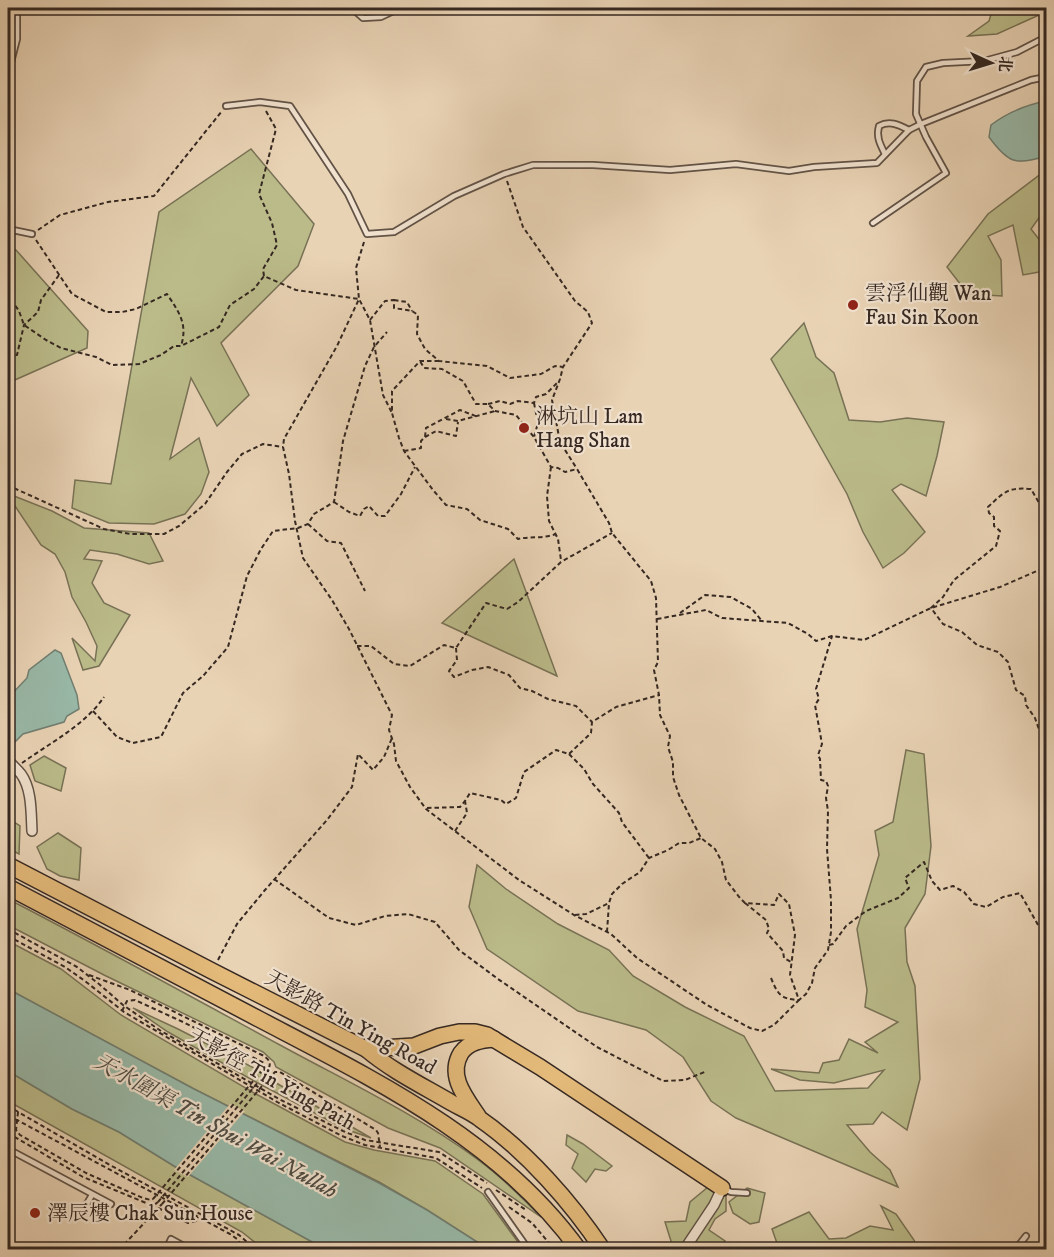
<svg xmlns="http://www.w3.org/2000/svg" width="1054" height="1257" font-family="'IM FELL DW Pica','Noto Serif SC',serif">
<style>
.green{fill:#bbbb8a;stroke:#787256;stroke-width:1.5}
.water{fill:#99b9a8;stroke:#717f72;stroke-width:1.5}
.pier{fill:#e9d3b5}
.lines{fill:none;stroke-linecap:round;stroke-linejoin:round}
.lane-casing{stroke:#625347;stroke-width:8}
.street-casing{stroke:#625347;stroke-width:12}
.primary-casing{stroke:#352822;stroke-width:18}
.path{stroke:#352822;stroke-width:2;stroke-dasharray:4.5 3;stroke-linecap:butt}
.lane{stroke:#f1e2cf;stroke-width:4.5}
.street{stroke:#f1e2cf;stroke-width:9}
.primary{stroke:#e4ba7a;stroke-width:15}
.path-bridge{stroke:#352822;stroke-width:2;stroke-dasharray:4.5 3;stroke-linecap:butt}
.poi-dot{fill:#8f2418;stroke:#f1e2cf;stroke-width:2}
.labels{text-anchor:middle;stroke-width:4.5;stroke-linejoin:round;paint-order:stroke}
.poi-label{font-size:21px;fill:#352822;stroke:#f1e2cf;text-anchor:start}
.street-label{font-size:21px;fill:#352822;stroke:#f1e2cf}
.water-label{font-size:22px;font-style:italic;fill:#4e4c44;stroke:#f1e2cf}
</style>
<rect width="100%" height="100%" fill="#e9d3b5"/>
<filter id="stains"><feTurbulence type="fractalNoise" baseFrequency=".00333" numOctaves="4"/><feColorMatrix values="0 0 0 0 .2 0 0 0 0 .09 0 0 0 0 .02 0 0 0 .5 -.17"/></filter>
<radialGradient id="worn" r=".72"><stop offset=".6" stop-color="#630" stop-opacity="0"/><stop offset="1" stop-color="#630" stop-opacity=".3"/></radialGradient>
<g class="green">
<path d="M 993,8 L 1046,8 L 1046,16 L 1039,15 L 997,34 L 968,36 L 989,21 Z"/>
<path d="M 251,149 L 314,224 L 298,266 L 221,343 L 249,395 L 217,426 L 191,378 L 170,459 L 199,438 L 209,472 L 201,494 L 185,514 L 154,524 L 109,523 L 72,508 L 75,480 L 111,484 L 159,212 Z"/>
<path d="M 1046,170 L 1046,208 L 1031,229 C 1043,245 1054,253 1039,272 L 1023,275 L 1013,225 L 988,236 L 1001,260 L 1002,296 L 968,294 L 947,267 L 988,214 Z"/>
<path d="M 8,245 L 16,250 L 88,331 L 87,348 L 8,383 Z"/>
<path d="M 804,323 L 816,357 L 834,373 L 849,420 L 880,422 L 907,418 L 944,422 L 937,456 L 926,496 L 901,484 L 892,490 L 925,532 L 904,553 L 883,568 L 863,532 L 847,494 L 771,359 Z"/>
<path d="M 9,494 L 52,511 L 84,528 L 149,533 L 163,561 L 149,564 L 117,554 L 90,550 L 84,559 L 102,561 L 92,583 L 104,603 L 130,615 L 99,666 L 83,670 L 72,638 L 95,661 L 97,646 L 86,622 L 72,597 L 65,572 L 55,554 L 41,545 L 9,497 Z"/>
<path d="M 514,559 L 557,676 L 442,623 Z"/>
<path d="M 906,750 L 924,754 L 931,846 L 925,894 L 905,928 L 907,962 L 915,986 L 920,1079 L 907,1130 L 882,1112 L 873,1124 L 847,1125 L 870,1152 L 890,1170 L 898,1187 L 736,1118 L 711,1101 L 683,1057 L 646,1030 L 578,1011 L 487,949 L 469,907 L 477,865 L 506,889 L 558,924 L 609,950 L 633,976 L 685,1007 L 744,1036 L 775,1091 L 868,1088 L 884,1070 L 834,1083 L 800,1080 L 771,1069 L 819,1073 L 823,1063 L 839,1060 L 849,1039 L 878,1053 L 865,1042 L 898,1022 L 865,1007 L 867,990 L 857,929 L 879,855 L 875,831 L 893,822 Z"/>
<path d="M 44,756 L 66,768 L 61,791 L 35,781 L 30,765 Z"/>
<path d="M 8,818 L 20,826 L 19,854 L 8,848 Z"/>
<path d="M 58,833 L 81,848 L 79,880 L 60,876 L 47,869 L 37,847 Z"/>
<path d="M 8,899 C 99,946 190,996 280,1045 C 346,1081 416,1114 477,1159 C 500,1176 521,1196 541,1217 L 440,1148 L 388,1128 L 276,1067 L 274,1062 L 263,1052 L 104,975 L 8,925 Z"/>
<path d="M 8,941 L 61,969 L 121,1015 L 256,1094 L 345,1142 L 374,1150 L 435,1161 L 483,1194 L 523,1249 L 488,1249 L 427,1210 L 379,1182 L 194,1089 L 8,989 Z"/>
<path d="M 133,1008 L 178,1029 L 256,1069 L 271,1080 L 371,1138 L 345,1129 L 256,1082 L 168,1032 Z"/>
<path d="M 8,1071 L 72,1109 L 119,1132 L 174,1166 L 325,1249 L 263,1249 L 242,1232 L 8,1101 Z"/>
<path d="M 567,1135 L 583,1144 L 612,1166 L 606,1171 L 595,1169 L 586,1182 L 572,1168 L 578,1154 L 566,1145 Z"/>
<path d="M 708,1187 L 726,1195 L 726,1211 L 715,1219 L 709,1230 L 725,1241 L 718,1249 L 668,1249 L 671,1241 L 665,1222 L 686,1221 L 690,1202 Z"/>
<path d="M 747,1188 L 765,1193 L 759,1222 L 750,1224 L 733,1213 L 729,1202 Z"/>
<path d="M 881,1206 L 896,1214 L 914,1240 L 918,1249 L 779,1249 L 772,1229 L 809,1212 L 829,1239 L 846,1238 L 870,1226 L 893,1230 Z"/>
</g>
<g class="water">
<path d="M 1046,101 L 1046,156 C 1016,166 1008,163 989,137 L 991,125 C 1008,112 1026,105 1046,101 Z"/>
<path d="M 55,650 L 61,653 L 77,695 L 79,709 L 67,716 L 64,722 L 23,734 L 14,743 L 8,742 L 8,698 L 27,678 L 29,670 Z"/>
<path d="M 8,989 L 194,1089 L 379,1183 L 427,1210 L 488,1249 L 325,1249 L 174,1166 L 119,1132 L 72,1109 L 8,1071 Z"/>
</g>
<path class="pier" d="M 230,1104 L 245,1111 L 188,1177 L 174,1170 Z"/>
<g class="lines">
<defs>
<g id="lane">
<path d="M 353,8 L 354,10 L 363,18 L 381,17 L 400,8"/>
<path d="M 8,74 L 17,39 L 17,8"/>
<path d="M 226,106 L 260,102 L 290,106 L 348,194 L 367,234 L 394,232 L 454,196 L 504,174 L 533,165 L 593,165 L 670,170 L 736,164 L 789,171 L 814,167 L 877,163 L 909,130 L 921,124 L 1031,80 L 1046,77"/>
<path d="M 885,154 C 880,144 876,137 879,126 C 890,120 899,125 909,130"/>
<path d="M 873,223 L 946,173 L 926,137 L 916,114 L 917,81 L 926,67 L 943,63 L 984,61 L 1017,52 L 1046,37"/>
<path d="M 8,229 L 32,234"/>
<path d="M 8,1149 L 111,1204"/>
<path d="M 724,1189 L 731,1192 L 747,1193"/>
<path d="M 488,1192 L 529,1250"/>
<path d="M 79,1217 L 92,1195"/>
<path d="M 166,1250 L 171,1239 L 191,1250"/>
<path d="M 1015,1250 L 1026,1236"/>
</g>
<g id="street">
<path d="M 8,760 C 12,765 17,769 21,774 C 32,789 31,813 32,831"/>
<path d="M 684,1250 L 714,1205 L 722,1188"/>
</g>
<g id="primary">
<path d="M 8,865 L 212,971 L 366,1049 C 392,1071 423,1086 452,1103 C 461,1108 471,1112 480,1119 C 526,1151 572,1203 603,1250"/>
<path d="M 8,887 C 91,931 174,975 257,1018 C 375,1080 499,1139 579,1250"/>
<path d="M 366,1049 L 414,1046 L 440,1036 L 459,1032 L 475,1032 L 487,1035 L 540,1067 L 722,1188"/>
<path d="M 478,1116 C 466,1098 447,1076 461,1053 C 469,1042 481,1040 494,1039"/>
</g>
</defs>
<use href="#lane" class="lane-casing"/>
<use href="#street" class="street-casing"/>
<use href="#primary" class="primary-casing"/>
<g class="path">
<path d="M 507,181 L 523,227 L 575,301 L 588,312 L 592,323 L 563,367 L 560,379 L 552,400 L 560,442 L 577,469"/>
<path d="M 38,230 L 60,215 L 108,202 L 154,196 L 222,111"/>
<path d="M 36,240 L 72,294 L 106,312 L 122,312 L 136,309 L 167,294 C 179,312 188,324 181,346"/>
<path d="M 364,242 L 356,268 L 359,299 L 337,346 L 284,439 L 283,447 L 289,474 L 295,521 L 303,558 L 332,600 L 349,629 L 392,715 L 389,730 L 394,744 L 396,761 L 410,787 L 426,809 L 519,880 L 574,915 L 611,934 L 637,958 L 707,1005 L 750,1028 L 762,1031 L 774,1025 L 799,1000 L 790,975 L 795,935 L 789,904 L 779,894 L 774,905 L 745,903 L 740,898 L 726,880 L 722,862 L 715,849 L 701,838 L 679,795 L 673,777 L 673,762 L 668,747 L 670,736 L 660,715 L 659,695 L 654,670 L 658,662 L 656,598 L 651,581 L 612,533 L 609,523 L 577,469 L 565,472 L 558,468 L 551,467 L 534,437 L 516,415 L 495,411 L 488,404 L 476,404 L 463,381 L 442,369 L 424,368 L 420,361"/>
<path d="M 264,276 L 263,269 L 277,245 L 272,223 L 259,194 L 276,129 L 266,111"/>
<path d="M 8,293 L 8,295 L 19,311 L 24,325 L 46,340 L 61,348 L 96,357 L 112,365 L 139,364 L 161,355 L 174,346 L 181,346 L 219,327 L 230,305 L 254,289 L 264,276 L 296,290 L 359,299 L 370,320 L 383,395 L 392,413"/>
<path d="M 394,300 L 407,302 L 412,311"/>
<path d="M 370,320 L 385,301 L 394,300 L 394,308 L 412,311 L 418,315 L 417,334 L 425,349 L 439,361 L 487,366 L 510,378 L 541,374 L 555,366 L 563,367"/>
<path d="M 8,355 L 17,355 L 24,325 L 38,312 L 41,300 L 59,275"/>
<path d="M 439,361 L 420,361 L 392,391 L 392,413 L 399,438 L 404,451 L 433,490 L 446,505 L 467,509 L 480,520 L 508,529 L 518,539 C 531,536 543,539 556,534"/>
<path d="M 534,403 L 538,423 L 534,437"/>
<path d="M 488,404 L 500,401 L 510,404 L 518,401 L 534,403 L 536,397 L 546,394 L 558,382"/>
<path d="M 446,419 L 458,421 L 495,411"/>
<path d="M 425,437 L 436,431 L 456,436 L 458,422"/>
<path d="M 404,451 L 421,448 L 421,441 L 425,437 L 426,428 L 460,410 L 478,417"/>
<path d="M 551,467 L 547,496 L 549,521 L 558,539 L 561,560"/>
<path d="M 8,484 L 16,489 L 104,529 L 130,534 L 164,534 L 179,526 L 205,504 L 227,472 L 242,454 L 263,444 L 283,447"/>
<path d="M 334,502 L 349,512 L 360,516 L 364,509 L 369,506 L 378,516 L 385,516 L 401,494 L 415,467"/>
<path d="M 1046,515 L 1031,489 C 1008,487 1004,492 988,507 L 989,513 L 994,517 L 994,526 L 1000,531 L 996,546 L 954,580 L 943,597 L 931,608 L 943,624 L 962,632 L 977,645 L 998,652 L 1008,662 L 1016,690 L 1025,696 L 1026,705 L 1035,718 L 1042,738 L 1046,740"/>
<path d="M 308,524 L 327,541 L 341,543 L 365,591"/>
<path d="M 680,613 L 705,595 L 731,597 L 752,609 L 762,621"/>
<path d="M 657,619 L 706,610 L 722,618 L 788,623 L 808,634 L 816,641 L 832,636 L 864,640 L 931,608 L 1000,587 L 1046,567"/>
<path d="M 357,646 L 371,646 L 394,664 L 410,666 L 444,645 L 456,648 L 486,603 L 507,609 L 518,602 L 561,562 L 612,533"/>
<path d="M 456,648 L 457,660 L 449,671 L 454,677 L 472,670 L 488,667 L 509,675 L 520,688 L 532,691 L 548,699 L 576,706 L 592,722"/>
<path d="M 93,711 L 117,737 L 133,743 L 161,737 L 183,693 L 203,676 L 228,647 L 247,576 L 261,549 L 273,531 L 298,528 L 308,524 L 314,514 L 334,502 L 343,441 L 365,366 L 374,347 L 387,332"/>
<path d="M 569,754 L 584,769 L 593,784 L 619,813 L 622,822 L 649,858"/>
<path d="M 22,763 C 50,743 85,725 104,697"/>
<path d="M 427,808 L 460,807 L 465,801 L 470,793 L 501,800 L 506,804 L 516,798 L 524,772 L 556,750 L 569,754 L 591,733 L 592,722 L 616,707 L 659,695"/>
<path d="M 455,831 L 467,813 L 465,801"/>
<path d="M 274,879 L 329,918 L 356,925 L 385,916 L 408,914 L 435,922 L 459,950 L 498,979 L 597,1047 L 663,1081 L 685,1080 L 707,1071"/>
<path d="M 745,903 L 766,920 L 769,929 L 767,933 L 783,951 L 784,958 L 791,962"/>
<path d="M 575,915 L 586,914 L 609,903"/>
<path d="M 8,929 L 77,967 L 99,984 L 123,1005 L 161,1031 L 279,1099 L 343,1131 L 365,1140 L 439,1152 L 487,1183"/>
<path d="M 607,932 L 609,903 L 612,894 L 622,884 L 640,872 L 649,858 L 668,850 L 679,843 L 689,843 L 701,838"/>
<path d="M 8,936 L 65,967 L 85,981 L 124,1012 L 279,1103 L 342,1136 L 365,1145 L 436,1158 L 482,1188"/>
<path d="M 829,945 L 833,944 L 846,926 L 866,911 L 898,898 L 909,888 L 905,878 L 924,862 L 932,881 L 940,890 L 953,886 L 964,892 L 974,904 L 986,907 L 1003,897 L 1020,893 L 1046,939"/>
<path d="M 218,960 L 237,924 L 265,890 L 327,820 L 352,787 L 358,754 L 373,770 L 384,757 L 392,738"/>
<path d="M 89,975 L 130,990 L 262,1055 C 273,1061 271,1067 264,1075"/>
<path d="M 771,978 C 778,995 781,999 799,1000 L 806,994 L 812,983 L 815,968 L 828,950 L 831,932 L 831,900 L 827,849 L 828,811 L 826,798 L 828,786 L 826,781 L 821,780 L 820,759 L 818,755 L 822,744 L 815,705 L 819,699 L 816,689 L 832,636"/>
<path d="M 122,1011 L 127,1001 L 135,1000 L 183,1022 L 264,1063 L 264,1067 L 260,1073"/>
<path d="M 268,1079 L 275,1072 L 280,1072 L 376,1130 L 378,1133 L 380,1147"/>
<path d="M 8,1106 L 110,1165 L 239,1235 L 256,1250"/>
<path d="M 18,1112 L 16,1130 L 20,1135 L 86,1173 L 143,1198 L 151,1200 L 153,1199"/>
<path d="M 8,1117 L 17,1120 L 230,1234 L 237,1239 L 245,1250"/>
<path d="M 8,1133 L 83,1177 L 151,1205 L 154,1205 L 158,1202"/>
<path d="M 496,1190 L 526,1210"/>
<path d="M 509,1207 L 532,1223 L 555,1250"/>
<path d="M 158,1208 L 188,1223 L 196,1221 L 198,1217"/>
<path d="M 119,1250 L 162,1204"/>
</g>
<use href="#lane" class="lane"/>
<use href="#street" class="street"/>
<use href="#primary" class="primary"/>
<g class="path-bridge">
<path d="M 153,1199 L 260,1073"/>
<path d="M 158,1202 L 264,1075"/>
<path d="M 162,1204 L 268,1079"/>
</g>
</g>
<g class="poi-dot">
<circle cx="853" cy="305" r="6"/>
<circle cx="524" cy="428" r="6"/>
<circle cx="35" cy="1213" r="6"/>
</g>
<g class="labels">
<g class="poi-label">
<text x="865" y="300">雲浮仙觀 Wan<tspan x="865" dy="24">Fau Sin Koon</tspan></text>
<text x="536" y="423">淋坑山 Lam<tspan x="536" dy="24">Hang Shan</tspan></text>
<text x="47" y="1220">澤辰樓 Chak Sun House</text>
</g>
<g class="street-label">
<text transform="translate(351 1022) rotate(29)" y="7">天影路 Tin Ying Road</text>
<text transform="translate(272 1079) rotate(29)" y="7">天影徑 Tin Ying Path</text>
</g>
<g class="water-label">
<text transform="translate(216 1125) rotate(29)" y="8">天水圍渠 Tin Shui Wai Nullah</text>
</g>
</g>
<rect width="1054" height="1257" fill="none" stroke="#e9d3b5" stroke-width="30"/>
<rect x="9" y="9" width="1036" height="1239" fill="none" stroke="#352822" stroke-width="3"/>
<rect x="15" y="15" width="1024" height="1227" fill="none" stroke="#352822" stroke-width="1.5"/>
<g transform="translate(991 63) rotate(94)" stroke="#f1e2cf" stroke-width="4.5" paint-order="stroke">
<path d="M0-4.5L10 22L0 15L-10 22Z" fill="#352822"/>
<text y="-9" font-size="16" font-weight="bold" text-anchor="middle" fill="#352822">北</text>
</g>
<rect width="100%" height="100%" filter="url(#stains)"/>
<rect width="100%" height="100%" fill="url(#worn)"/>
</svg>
